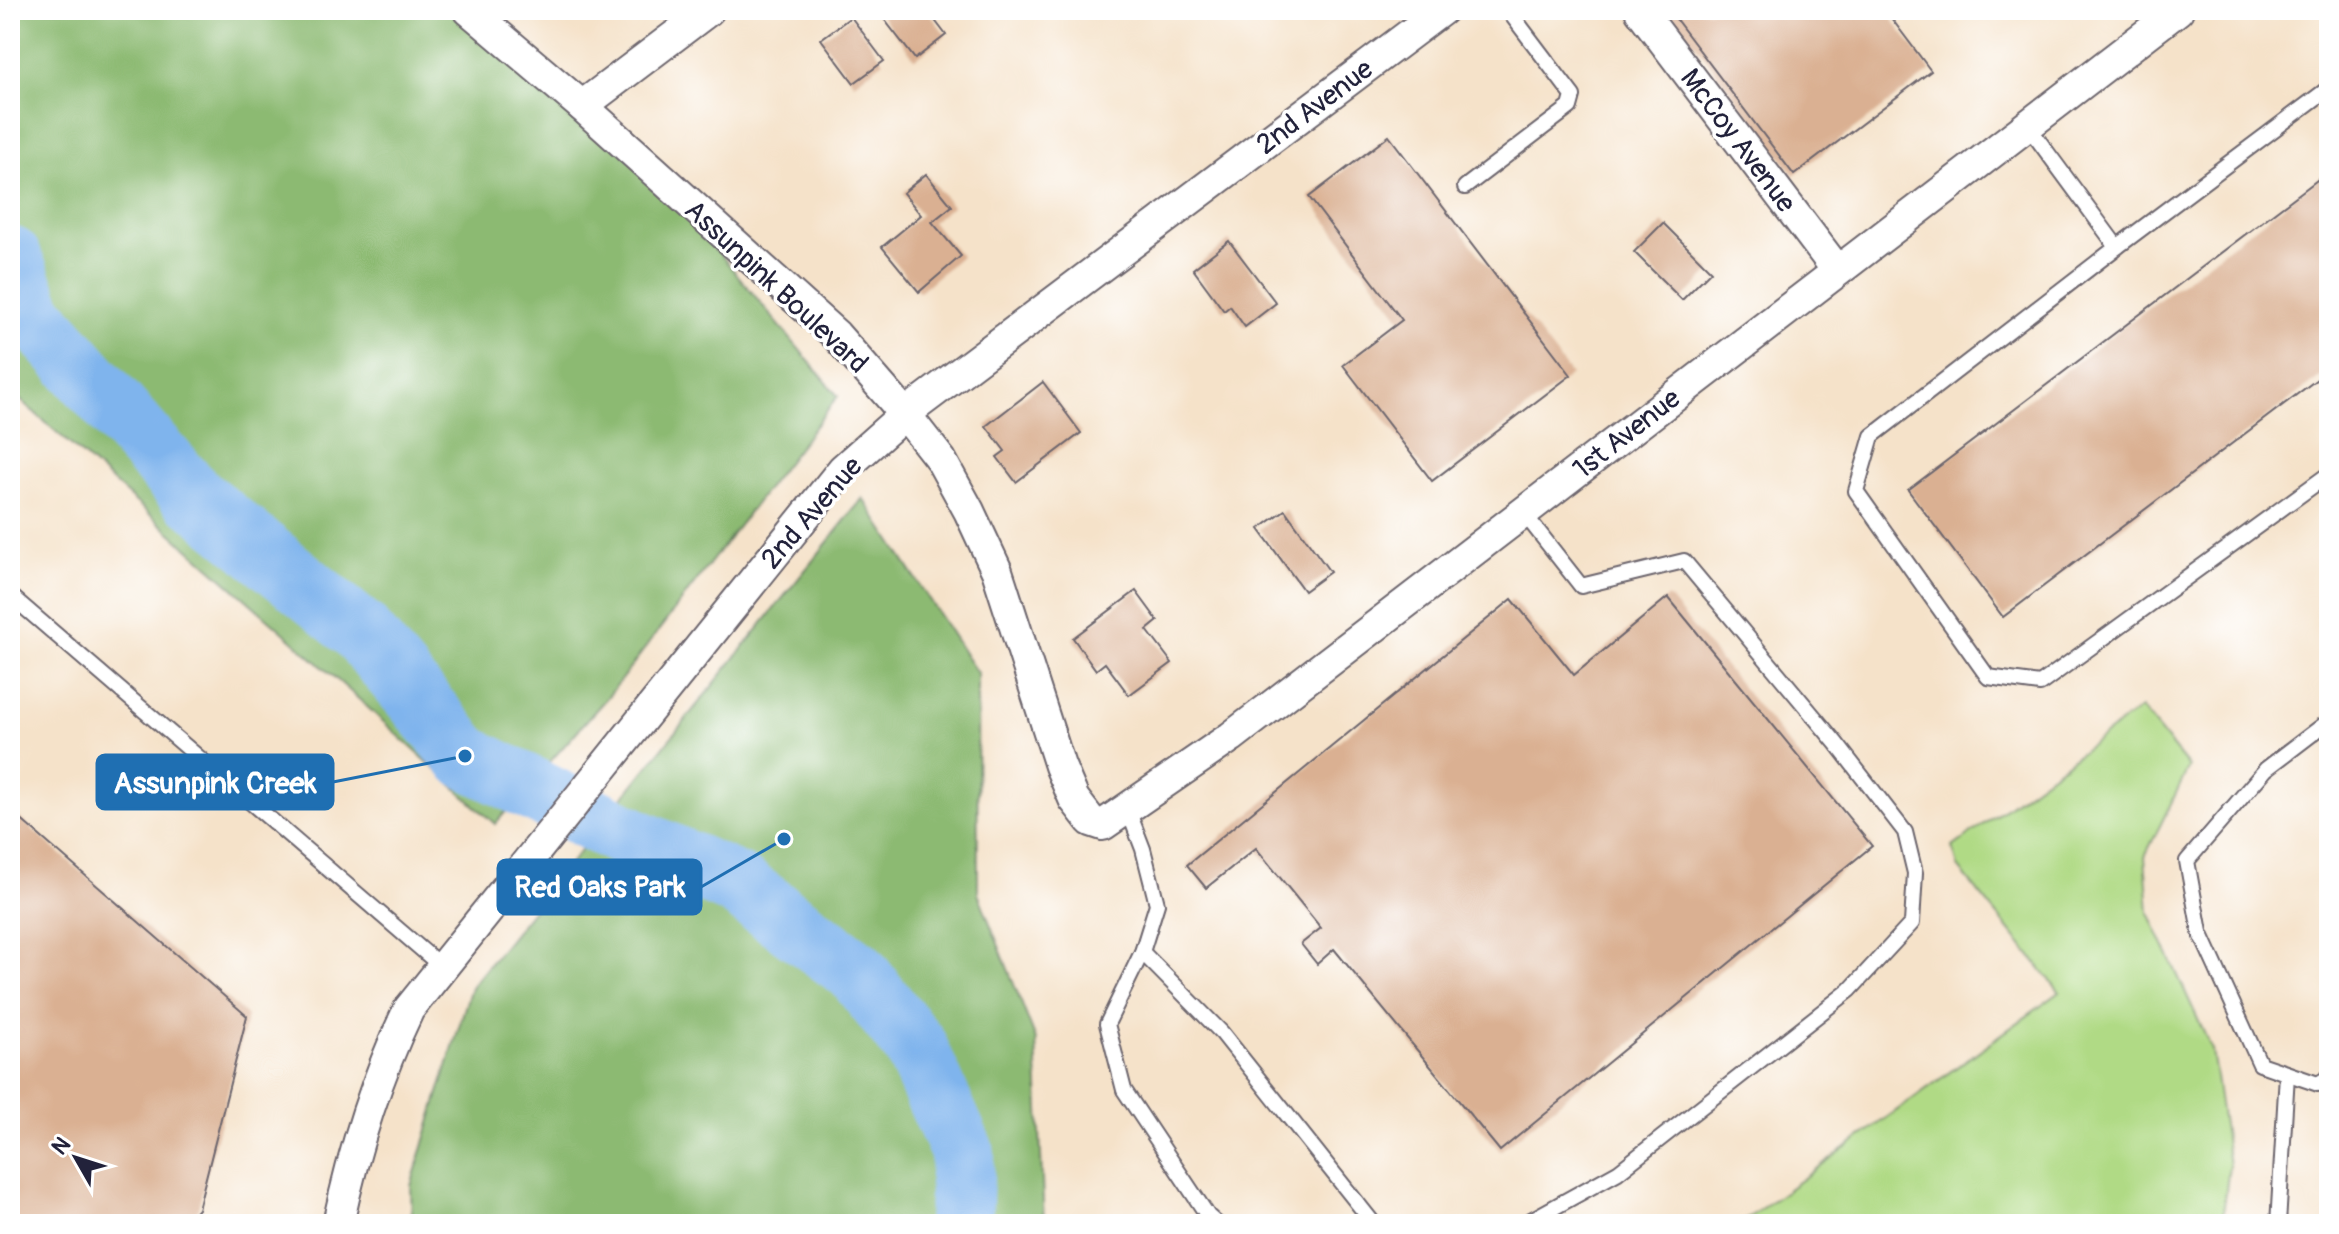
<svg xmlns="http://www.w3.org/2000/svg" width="2339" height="1234" font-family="Pangolin,sans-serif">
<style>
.green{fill:#b0da85;stroke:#697e60;stroke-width:2}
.forest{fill:#8cba72;stroke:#576e56;stroke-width:2}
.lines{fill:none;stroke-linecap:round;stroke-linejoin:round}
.river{stroke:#7fb4ed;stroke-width:64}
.building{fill:#dab092}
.service-casing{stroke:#6c656d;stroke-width:18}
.minor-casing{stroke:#6c656d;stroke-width:34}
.service{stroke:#fff;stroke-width:14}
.minor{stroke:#fff;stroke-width:30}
.labels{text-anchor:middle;stroke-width:7;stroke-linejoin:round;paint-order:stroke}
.street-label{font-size:28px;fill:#22223b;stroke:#fff}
.leader{fill:none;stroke:#1f6fb2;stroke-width:3}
.callout-dot{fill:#1f6fb2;stroke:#fff;stroke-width:3}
.callout{fill:#1f6fb2;stroke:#1f6fb2;stroke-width:3}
.callout-label{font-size:30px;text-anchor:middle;font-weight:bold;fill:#fff}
</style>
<rect width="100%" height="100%" fill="#fff"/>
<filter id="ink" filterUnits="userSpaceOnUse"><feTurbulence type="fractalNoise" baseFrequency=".0125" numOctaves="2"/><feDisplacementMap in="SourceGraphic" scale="16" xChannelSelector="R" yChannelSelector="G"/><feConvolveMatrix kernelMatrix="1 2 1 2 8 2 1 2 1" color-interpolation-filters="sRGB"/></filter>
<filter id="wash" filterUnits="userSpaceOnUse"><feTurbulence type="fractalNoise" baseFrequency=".006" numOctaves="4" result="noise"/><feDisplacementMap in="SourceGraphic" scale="32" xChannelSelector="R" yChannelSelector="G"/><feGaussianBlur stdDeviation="1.8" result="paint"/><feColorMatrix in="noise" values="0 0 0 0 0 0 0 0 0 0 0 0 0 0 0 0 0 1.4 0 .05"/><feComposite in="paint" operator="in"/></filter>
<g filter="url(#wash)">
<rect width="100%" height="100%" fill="#f5e2c9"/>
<path class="green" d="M 2141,708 L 2189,767 L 2145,856 L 2149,913 L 2212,1050 L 2229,1165 L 2222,1224 L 1740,1224 L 2060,992 L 1958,867 L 1953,847 Z"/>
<g class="forest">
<path d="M 10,10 L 465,10 L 647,166 L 838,396 L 610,694 L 495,824 L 352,693 L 10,391 Z"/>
<path d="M 863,498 L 977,673 L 978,893 L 1036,1040 L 1044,1224 L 412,1224 L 411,1186 L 471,987 Z"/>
</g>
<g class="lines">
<path class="river" d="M 10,258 L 33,315 L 192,495 L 360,631 L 465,756 L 635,840 L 736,884 L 855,970 L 915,1046 L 963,1154 L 960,1224"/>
</g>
<g id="blocks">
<g class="building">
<path d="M 877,10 L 927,10 L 946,35 L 915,59 Z"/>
<path d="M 1669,10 L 1885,10 L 1931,71 L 1794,175 Z"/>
<path d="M 851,17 L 884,61 L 854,83 L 821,39 Z"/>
<path d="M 1389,136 L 1571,375 L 1432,481 L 1343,365 L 1402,320 L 1309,197 Z"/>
<path d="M 2329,171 L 2329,370 L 2003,617 L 1908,490 Z"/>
<path d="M 926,174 L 952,206 L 932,222 L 961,256 L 919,292 L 882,247 L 921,215 L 903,193 Z"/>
<path d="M 1663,223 L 1711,271 L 1682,300 L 1634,252 Z"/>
<path d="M 1229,241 L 1276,303 L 1245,327 L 1230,306 L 1224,311 L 1193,269 Z"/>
<path d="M 1043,382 L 1081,433 L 1016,482 L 997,457 L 1005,451 L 986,426 Z"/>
<path d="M 1285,510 L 1330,572 L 1304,591 L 1259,529 Z"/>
<path d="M 1136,591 L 1158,621 L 1147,630 L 1172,663 L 1129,695 L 1105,663 L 1096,670 L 1073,638 Z"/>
<path d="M 1668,597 L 1872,846 L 1500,1151 L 1334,949 L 1317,964 L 1301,944 L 1321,928 L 1256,848 L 1206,888 L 1187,865 L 1512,599 L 1574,675 Z"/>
<path d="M 10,810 L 247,1016 L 198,1209 L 185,1224 L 10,1224 Z"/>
</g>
</g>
</g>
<g filter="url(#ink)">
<use href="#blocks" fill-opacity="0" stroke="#6c656d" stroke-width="2"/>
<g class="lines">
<defs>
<g id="service">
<path d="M 2027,125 L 2117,247 L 1872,436 L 1856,491 L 1988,677 L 2040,684 L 2329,474"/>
<path d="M 1465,187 L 1570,107 L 1573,96 L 1508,10"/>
<path d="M 2117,247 L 2329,88"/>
<path d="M 1523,512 L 1581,586 L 1684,561 L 1836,743 L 1905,832 L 1915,873 L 1912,923 L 1850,990 L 1618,1172 L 1524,1224"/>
<path d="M 10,595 L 442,967"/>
<path d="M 2329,721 L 2266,769 L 2187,861 L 2200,932 L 2260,1064 L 2318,1084 L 2329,1077"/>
<path d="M 1128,810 L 1143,849 L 1157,904 L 1142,952 L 1107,1024 L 1124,1090 L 1208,1216 L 1217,1224"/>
<path d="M 1142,952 L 1222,1033 L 1374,1224"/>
<path d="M 2278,1224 L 2287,1074"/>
</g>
<g id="minor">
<path d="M 469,10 L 582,106 L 836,335 L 905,414 L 941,460 L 969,511 L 997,571 L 1060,766 L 1074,799 L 1091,821 L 1103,825 L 1231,737 L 2178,10"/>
<path d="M 1640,10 L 1837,270"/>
<path d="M 582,106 L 709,10"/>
<path d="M 338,1224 C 354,1149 376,1078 409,1009 L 843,469 L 905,414 L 1442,10"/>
</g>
</defs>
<use href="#service" class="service-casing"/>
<use href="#minor" class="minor-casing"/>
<use href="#service" class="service"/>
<use href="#minor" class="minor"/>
</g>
</g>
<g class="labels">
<g class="street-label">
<text transform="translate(1314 106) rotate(-37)" y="10">2nd Avenue</text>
<text transform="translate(1739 140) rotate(53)" y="10">McCoy Avenue</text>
<text transform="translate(777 286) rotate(43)" y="10">Assunpink Boulevard</text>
<text transform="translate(1626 433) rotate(-38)" y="10">1st Avenue</text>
<text transform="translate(811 512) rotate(-49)" y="10">2nd Avenue</text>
</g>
</g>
<path class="leader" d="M465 756L333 782M784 839L701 887"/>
<g class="callout-dot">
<circle cx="465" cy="756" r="8"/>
<circle cx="784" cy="839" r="8"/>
</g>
<g class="callout">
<rect x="97" y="755" width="236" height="54" rx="8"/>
<rect x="498" y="860" width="203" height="54" rx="8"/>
</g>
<g class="callout-label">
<text x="215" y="793">Assunpink Creek</text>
<text x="600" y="897">Red Oaks Park</text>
</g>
<rect width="2339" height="1234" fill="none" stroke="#fff" stroke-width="40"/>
<g transform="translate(76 1158) rotate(309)" stroke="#ffffff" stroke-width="6" paint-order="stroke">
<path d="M0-6L14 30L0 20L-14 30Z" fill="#22223b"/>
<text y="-12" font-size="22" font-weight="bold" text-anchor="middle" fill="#22223b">N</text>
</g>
</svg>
